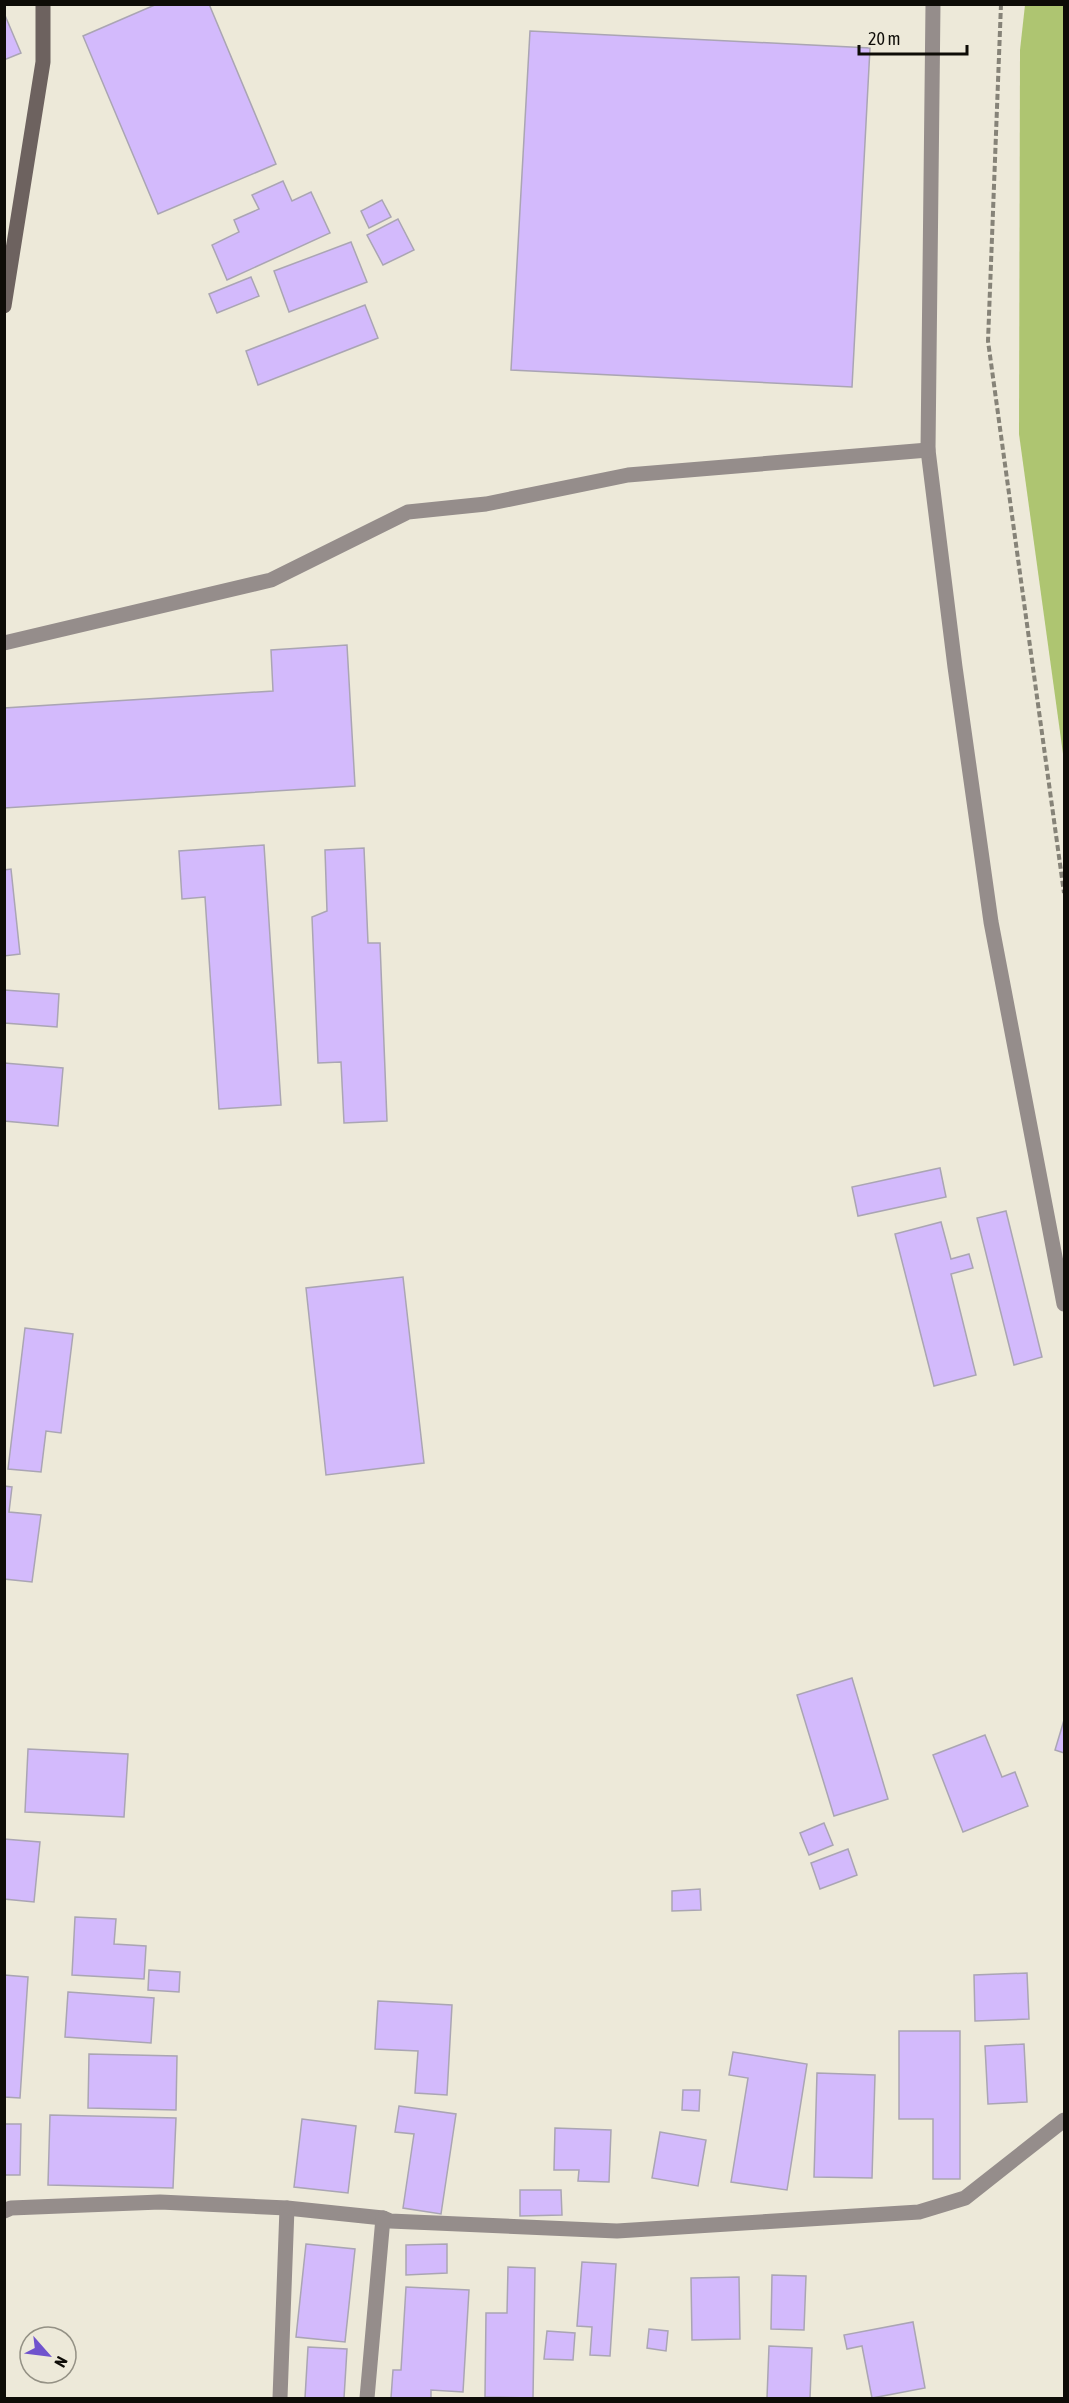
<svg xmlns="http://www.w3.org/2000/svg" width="1069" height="2403" font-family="'Asap Condensed',sans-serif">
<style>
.green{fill:#aec571}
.building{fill:#d3bafc;stroke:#aaa5b3;stroke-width:1.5}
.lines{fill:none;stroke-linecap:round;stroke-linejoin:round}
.path{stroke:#868378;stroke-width:4;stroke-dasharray:6 3;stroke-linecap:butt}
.street{stroke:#958d8b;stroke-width:15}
.secondary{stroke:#6d625f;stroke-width:15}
</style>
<rect width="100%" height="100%" fill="#ede9d9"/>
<path class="green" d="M 1025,5 L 1064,5 L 1064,761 L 1019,434 L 1020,50 Z"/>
<g class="building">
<path d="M 157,4 L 209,4 L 276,164 L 158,214 L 83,36 Z"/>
<path d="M 4,13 L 21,53 L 4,60 Z"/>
<path d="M 530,31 L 870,48 L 852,387 L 511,370 Z"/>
<path d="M 283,181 L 292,201 L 311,192 L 330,233 L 227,280 L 212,245 L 239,232 L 234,220 L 259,209 L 252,195 Z"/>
<path d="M 382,200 L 391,217 L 369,228 L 361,211 Z"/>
<path d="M 398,219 L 414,250 L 383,265 L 367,235 Z"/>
<path d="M 351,242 L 367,282 L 289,312 L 274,271 Z"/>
<path d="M 251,277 L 259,296 L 217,313 L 209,294 Z"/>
<path d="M 365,305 L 378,338 L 258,385 L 246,351 Z"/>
<path d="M 347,645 L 355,786 L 4,808 L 4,708 L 273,691 L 271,650 Z"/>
<path d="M 264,845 L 281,1105 L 219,1109 L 205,897 L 182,899 L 179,851 Z"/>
<path d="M 364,848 L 368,943 L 380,943 L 387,1121 L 344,1123 L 341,1062 L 318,1063 L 312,917 L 327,911 L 325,850 Z"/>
<path d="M 11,869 L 20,954 L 4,956 L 4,870 Z"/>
<path d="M 4,990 L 59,994 L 57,1027 L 4,1023 Z"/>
<path d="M 4,1063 L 63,1068 L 58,1126 L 4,1121 Z"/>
<path d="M 940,1168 L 946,1197 L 858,1216 L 852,1187 Z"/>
<path d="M 1006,1211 L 1042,1357 L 1014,1365 L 977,1218 Z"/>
<path d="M 941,1222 L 951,1259 L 969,1254 L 973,1268 L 951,1274 L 976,1375 L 934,1386 L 895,1234 Z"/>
<path d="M 403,1277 L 424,1463 L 326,1475 L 306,1288 Z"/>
<path d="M 25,1328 L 73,1334 L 61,1433 L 46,1431 L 41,1472 L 8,1469 Z"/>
<path d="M 4,1486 L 12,1487 L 9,1512 L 41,1515 L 32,1582 L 4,1579 Z"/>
<path d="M 852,1678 L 888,1799 L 834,1816 L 797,1695 Z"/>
<path d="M 1064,1720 L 1064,1753 L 1055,1750 Z"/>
<path d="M 985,1735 L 1002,1777 L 1015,1772 L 1028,1806 L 963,1832 L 933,1755 Z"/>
<path d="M 28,1749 L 128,1754 L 124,1817 L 25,1812 Z"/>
<path d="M 824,1823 L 833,1845 L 809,1855 L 800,1833 Z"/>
<path d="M 4,1839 L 40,1842 L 34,1902 L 4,1899 Z"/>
<path d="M 848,1849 L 857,1875 L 820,1889 L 811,1863 Z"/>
<path d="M 700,1889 L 701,1910 L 672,1911 L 672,1891 Z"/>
<path d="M 75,1917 L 116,1919 L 114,1944 L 146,1946 L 144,1979 L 72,1975 Z"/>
<path d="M 149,1970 L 180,1972 L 179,1992 L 148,1990 Z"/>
<path d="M 1027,1973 L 1029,2019 L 975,2021 L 974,1975 Z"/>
<path d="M 4,1975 L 28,1977 L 20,2098 L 4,2097 Z"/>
<path d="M 68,1992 L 154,1998 L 151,2043 L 65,2037 Z"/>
<path d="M 378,2001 L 452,2005 L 447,2095 L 415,2093 L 418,2051 L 375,2049 Z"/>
<path d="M 899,2031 L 960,2031 L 960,2179 L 933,2179 L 933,2119 L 899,2119 Z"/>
<path d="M 1024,2044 L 1027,2102 L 988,2104 L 985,2046 Z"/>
<path d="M 733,2052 L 807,2064 L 787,2190 L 731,2182 L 748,2078 L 729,2075 Z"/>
<path d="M 89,2054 L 177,2056 L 176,2110 L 88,2108 Z"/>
<path d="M 817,2073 L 875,2075 L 872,2178 L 814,2177 Z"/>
<path d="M 683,2090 L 700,2090 L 699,2111 L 682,2110 Z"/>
<path d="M 399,2106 L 456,2114 L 441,2214 L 403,2208 L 414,2134 L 395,2132 Z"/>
<path d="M 50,2115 L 176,2118 L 173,2188 L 48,2185 Z"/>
<path d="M 302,2119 L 356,2126 L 348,2193 L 294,2187 Z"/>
<path d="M 4,2124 L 21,2124 L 20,2175 L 4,2175 Z"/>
<path d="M 555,2128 L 611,2130 L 609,2182 L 578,2181 L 579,2170 L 554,2170 Z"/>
<path d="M 660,2132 L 706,2140 L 698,2186 L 652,2178 Z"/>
<path d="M 520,2190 L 561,2190 L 562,2215 L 520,2216 Z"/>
<path d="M 306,2244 L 355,2249 L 345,2342 L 296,2337 Z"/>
<path d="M 447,2244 L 447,2273 L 406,2275 L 406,2245 Z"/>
<path d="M 582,2262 L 616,2264 L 610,2356 L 590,2355 L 592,2327 L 577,2326 Z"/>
<path d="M 508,2267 L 535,2268 L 533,2398 L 485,2397 L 486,2313 L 507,2313 Z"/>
<path d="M 772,2275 L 806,2276 L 804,2330 L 771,2329 Z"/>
<path d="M 739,2277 L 740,2339 L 692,2340 L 691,2278 Z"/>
<path d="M 406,2287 L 469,2290 L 463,2392 L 431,2390 L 431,2398 L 391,2398 L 393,2370 L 401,2370 Z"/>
<path d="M 913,2322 L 925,2388 L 872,2398 L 862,2346 L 847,2349 L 844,2335 Z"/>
<path d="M 649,2329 L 668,2331 L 666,2351 L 647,2348 Z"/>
<path d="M 547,2331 L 575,2333 L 573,2360 L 544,2359 Z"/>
<path d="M 769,2346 L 812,2348 L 810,2398 L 767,2398 Z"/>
<path d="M 308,2347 L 347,2349 L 344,2398 L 305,2398 Z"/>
</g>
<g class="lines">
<path class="path" d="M 1001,4 L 988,341 L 1064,893"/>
<g class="street">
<path d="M 933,4 L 928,450 L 955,667 L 991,922 L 1064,1304"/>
<path d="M 4,643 L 271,580 L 408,512 L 486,504 L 628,475 L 928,450"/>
<path d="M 4,2211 L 11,2208 L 160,2202 L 287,2208 L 383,2218 L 390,2221 L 617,2231 L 919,2212 L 965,2198 L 1064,2120"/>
<path d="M 280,2398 L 287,2208"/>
<path d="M 367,2398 L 383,2218"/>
</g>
<path class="secondary" d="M 4,306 L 43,62 L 43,4"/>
</g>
<rect width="1069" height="2403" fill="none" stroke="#0e0c07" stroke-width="12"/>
<g transform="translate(48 2355) rotate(118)"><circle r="28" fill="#ede9d9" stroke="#949185" stroke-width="1.5"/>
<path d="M0-4.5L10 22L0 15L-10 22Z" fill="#7053cd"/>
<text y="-9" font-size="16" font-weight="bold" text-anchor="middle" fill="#0e0c07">N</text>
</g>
<path d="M859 45v9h108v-9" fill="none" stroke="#0e0c07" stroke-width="3"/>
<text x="868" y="45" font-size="18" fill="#0e0c07" stroke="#ede9d9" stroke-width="4.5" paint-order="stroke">20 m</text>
</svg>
